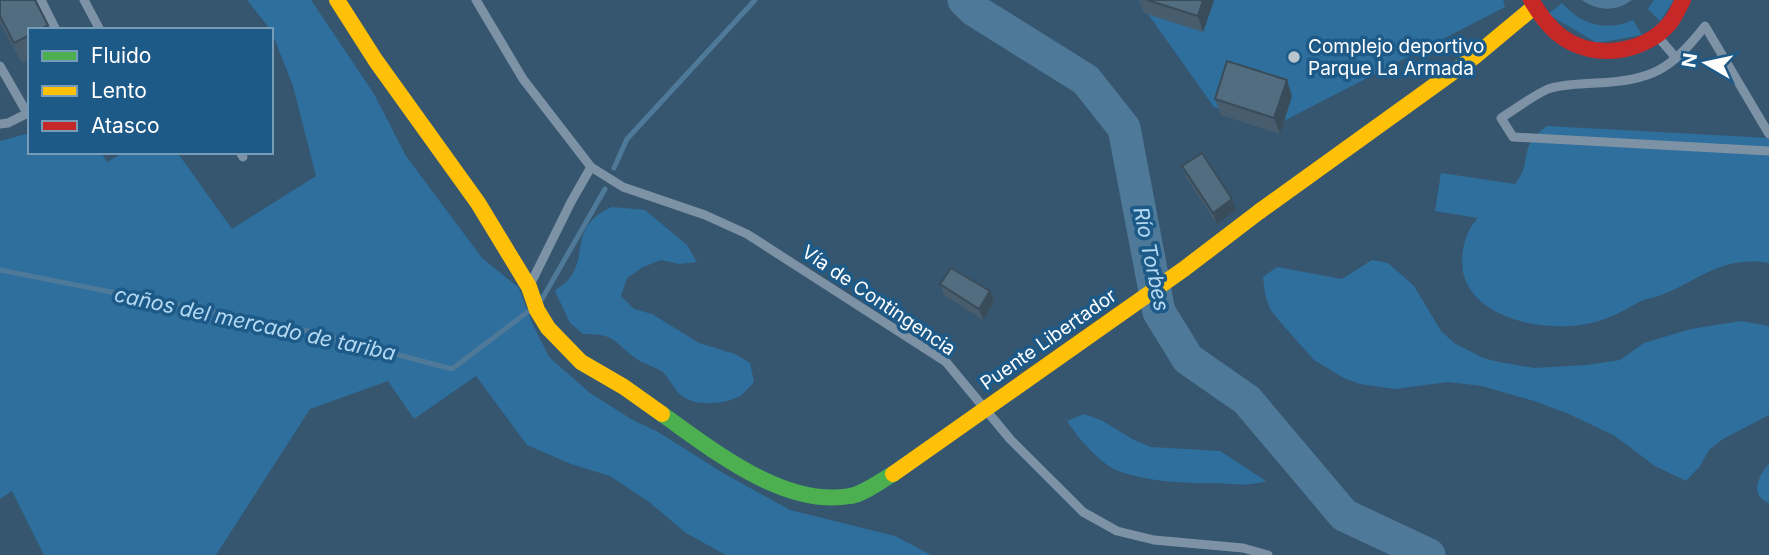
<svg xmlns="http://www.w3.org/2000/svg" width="1769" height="555" font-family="Inter,sans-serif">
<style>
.green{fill:#2e6f9d}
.water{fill:#4f7999}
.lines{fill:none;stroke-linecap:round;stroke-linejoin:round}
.stream{stroke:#4f7999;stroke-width:5}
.river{stroke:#4f7999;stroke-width:33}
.lane{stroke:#7d92a5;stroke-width:9}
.fast{stroke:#4caf50;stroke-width:16}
.slow{stroke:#ffc107;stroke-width:16}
.jam{stroke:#c62828;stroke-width:16}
.slow-bridge{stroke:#ffc107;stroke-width:16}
.wall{fill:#475d6e}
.shaded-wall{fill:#394c5a}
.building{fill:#526c80;stroke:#394c5a;stroke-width:2}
.poi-dot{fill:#b9c4cd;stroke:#1d5a88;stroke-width:2.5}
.labels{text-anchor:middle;stroke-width:7;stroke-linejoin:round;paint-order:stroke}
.poi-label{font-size:19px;fill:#fff;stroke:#1d5a88;text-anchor:start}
.street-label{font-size:19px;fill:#fff;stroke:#1d5a88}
.water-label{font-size:21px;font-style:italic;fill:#b3d9f3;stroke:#1d5a88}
</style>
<rect width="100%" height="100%" fill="#365670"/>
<g class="green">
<path d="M 247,0 L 311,0 L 374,94 L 406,156 L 482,258 L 519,288 L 533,325 L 549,357 L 590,393 L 631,419 L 658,432 L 723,473 L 790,510 L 895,536 L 931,555 L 726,555 L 686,533 L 649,502 L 610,476 L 571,464 L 527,445 L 476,376 L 414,419 L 388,381 L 310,409 L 216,555 L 44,555 L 12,491 L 0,499 L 0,141 L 30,133 L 30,152 L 101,152 L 107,162 L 124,152 L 177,152 L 232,229 L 316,176 L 293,86 L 271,30 Z"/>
<path d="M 1138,0 L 1503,0 L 1505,7 L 1270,128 L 1214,107 Z"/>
<path d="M 1654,0 L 1674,0 L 1660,21 L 1648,9 Z"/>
<path d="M 1562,3 C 1581,25 1607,32 1633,20 L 1642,35 L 1597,43 L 1548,14 Z"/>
<path d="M 1547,126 L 1769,138 L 1769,263 C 1721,255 1699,281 1659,296 C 1652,298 1645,299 1639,302 C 1625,310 1611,318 1595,322 C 1554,334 1474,322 1463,272 C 1460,253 1465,231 1478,218 L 1435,211 L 1441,173 L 1515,184 C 1534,160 1516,148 1547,126 Z"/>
<path d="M 612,207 L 645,210 L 687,245 L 697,262 L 679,264 L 661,260 L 643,267 L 627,278 L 621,296 L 634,309 L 652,314 L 699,343 L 735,354 L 750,363 L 754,382 C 749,387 744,394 738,397 C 724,404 699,406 685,398 C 675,392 671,381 664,373 C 658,368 647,365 640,361 C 614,345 619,333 583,334 L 570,323 L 555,291 C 559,287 565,284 568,280 C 590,255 567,227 612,207 Z"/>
<path d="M 1372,260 L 1388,263 L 1414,286 L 1441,331 L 1454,343 L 1483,358 L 1499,362 L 1534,368 L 1587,365 L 1620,360 L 1644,343 L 1691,329 L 1741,321 L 1769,326 L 1769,415 L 1723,439 L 1709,450 L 1700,466 L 1686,481 L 1655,466 L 1615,436 L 1569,414 L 1534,401 L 1482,386 L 1448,382 L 1395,389 L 1360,384 L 1344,378 L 1314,360 L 1281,323 L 1270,309 L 1265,294 L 1263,277 L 1277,267 L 1342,279 Z"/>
<path d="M 1084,414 L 1101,420 L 1134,440 L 1151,447 L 1220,451 L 1266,481 C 1241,488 1231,482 1207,483 C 1179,483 1148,481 1121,472 C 1103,467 1077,437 1067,421 Z"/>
<path d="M 1769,464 L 1769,503 C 1749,495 1758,476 1769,464 Z"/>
</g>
<path class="water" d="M 1582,0 L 1632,0 C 1616,12 1598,11 1582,0 Z"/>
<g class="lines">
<g class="stream">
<path d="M 614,168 L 627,139 L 755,0"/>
<path d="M 0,270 L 308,331 L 452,369 L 530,310"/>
<path d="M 542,299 L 605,189"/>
</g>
<path class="river" d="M 964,0 L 974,10 L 1086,80 L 1124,128 L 1159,312 L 1188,359 L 1247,400 L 1344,515 L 1429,555"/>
<g class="lane">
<path d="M 41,0 L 56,30"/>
<path d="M 84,0 L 100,30"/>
<path d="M 476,0 L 523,79 L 591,167 L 623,187 L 705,215 L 747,234 L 946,362 L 1010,439 L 1083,512 L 1117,531 L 1154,540 L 1243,548 L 1268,555"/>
<path d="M 1659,38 L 1676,58"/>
<path d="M 0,66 L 27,113"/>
<path d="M 0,124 L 8,123 L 30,112"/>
<path d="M 1769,134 L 1705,26 C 1671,70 1651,81 1596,83 C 1581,84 1562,84 1548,89 C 1532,96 1516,109 1501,118 L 1513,137 L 1769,151"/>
<path d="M 240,152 L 243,157"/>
<path d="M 531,283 L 571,202 L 591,167"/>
</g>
<path class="fast" d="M 662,414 C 713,450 784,508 850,496 C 864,494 880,481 893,474"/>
<g class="slow">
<path d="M 337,0 L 376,61 L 478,203 L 529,287 L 537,310 L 548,328 L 581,362 L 624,387 L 662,414"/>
<path d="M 1260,211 L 1474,57 L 1534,7"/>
</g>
<path class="jam" d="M 1531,0 C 1540,14 1548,27 1562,37 C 1594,60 1644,54 1670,23 C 1675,17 1679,7 1683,0"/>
<path class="slow-bridge" d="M 893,474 L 1184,269 L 1260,211"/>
</g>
<g class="wall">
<path d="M 0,0 L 48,25 L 50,30 L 30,30 L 30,59 L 22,63 L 0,23 Z"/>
<path d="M 1139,0 L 1214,0 L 1203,32 L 1144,13 Z"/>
<path d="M 1292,96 L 1280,134 L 1221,115 L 1215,99 Z"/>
<path d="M 1182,166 L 1236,210 L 1217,224 L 1186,177 Z"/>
<path d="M 940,284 L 990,291 L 994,302 L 983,320 L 944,295 Z"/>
</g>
<g class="shaded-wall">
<path d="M 1203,0 L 1214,0 L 1203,32 L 1198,16 Z"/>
<path d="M 1287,80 L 1292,96 L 1280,134 L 1274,118 Z"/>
<path d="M 1232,199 L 1236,210 L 1217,224 L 1213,213 Z"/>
<path d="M 990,291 L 994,302 L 983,320 L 979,309 Z"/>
</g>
<g class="building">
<path d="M 0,0 L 35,0 L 48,25 L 39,30 L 30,30 L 30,35 L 14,43 L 0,16 Z"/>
<path d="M 1147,0 L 1203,0 L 1198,16 Z"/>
<path d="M 1227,61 L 1287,80 L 1274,118 L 1215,99 Z"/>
<path d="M 1202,153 L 1232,199 L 1213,213 L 1182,166 Z"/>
<path d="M 951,268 L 990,291 L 979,309 L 940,284 Z"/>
</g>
<circle class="poi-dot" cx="1294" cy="57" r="7"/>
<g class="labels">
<g class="poi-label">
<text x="1308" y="53">Complejo deportivo<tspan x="1308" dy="22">Parque La Armada</tspan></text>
</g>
<g class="street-label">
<text transform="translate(879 300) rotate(34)" y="7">Vía de Contingencia</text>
<text transform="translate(1048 339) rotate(-35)" y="7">Puente Libertador</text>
</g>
<g class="water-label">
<text transform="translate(1151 259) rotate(78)" y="7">Río Torbes</text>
<text transform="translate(255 324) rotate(12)" y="7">caños del mercado de tariba</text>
</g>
</g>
<rect x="28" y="28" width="245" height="126" fill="#1d5a88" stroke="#779cb8" stroke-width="2"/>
<rect x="42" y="51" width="35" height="10" fill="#4caf50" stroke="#779cb8" stroke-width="2"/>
<text x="91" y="63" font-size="21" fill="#ffffff">Fluido</text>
<rect x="42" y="86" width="35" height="10" fill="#ffc107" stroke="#779cb8" stroke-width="2"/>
<text x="91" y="98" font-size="21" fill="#ffffff">Lento</text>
<rect x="42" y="121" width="35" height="10" fill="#c62828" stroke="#779cb8" stroke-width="2"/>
<text x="91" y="133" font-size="21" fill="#ffffff">Atasco</text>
<g transform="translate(1706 63) rotate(279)" stroke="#1d5a88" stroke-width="5" paint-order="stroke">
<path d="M0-5L12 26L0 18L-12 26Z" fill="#ffffff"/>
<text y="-10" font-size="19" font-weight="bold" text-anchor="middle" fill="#ffffff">N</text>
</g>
</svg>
